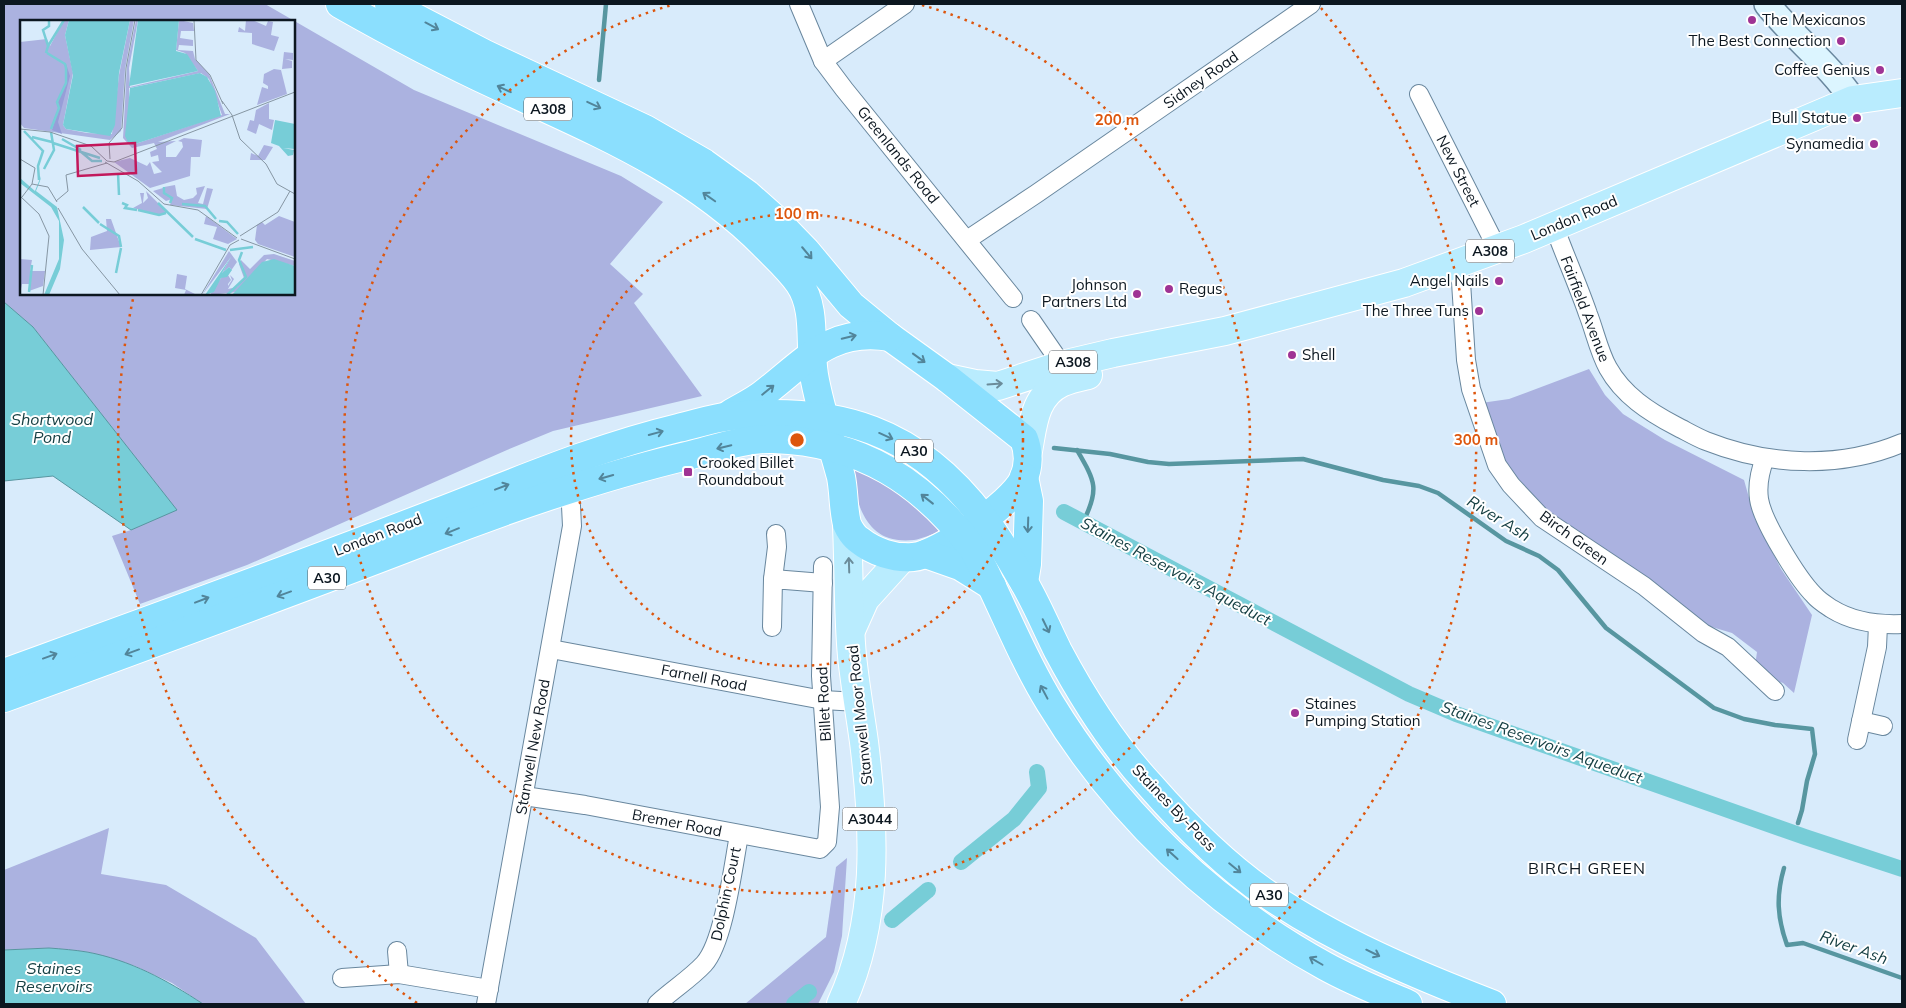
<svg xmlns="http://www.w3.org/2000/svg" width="1906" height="1008" font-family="Mulish,sans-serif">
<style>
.green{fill:#abb2e0;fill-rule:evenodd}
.water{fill:#77cdd7;stroke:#5796a0}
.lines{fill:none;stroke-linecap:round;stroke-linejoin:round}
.stream{stroke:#5796a0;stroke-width:4.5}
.canal{stroke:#77cdd7;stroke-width:16}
.street-casing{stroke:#69879e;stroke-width:20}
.secondary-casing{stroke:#69879e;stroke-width:28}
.primary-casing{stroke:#fff;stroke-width:30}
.highway-casing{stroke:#fff;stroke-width:30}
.street{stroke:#fff;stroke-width:18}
.secondary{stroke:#dcf5ff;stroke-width:25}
.primary{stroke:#b9ecfe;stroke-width:28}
.highway{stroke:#8bdffe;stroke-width:28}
.oneway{stroke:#52859a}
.oneway2{stroke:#6b8c9a}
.ring{fill:none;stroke:#dd560d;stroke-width:2.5;stroke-dasharray:2.5 5}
.poi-dot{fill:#9f3394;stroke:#fff;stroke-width:2}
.labels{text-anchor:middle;stroke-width:4;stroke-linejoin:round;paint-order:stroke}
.shield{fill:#fff;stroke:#555d63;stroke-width:1}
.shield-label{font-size:14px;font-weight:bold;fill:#0c1720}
.poi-label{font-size:15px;fill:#0c1720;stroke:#fff;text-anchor:end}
.street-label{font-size:15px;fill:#0c1720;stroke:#fff}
.water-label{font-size:16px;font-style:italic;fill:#174044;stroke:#fff}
.neighbourhood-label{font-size:16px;letter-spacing:1px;fill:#0c1720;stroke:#fff}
.inset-river{fill:none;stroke:#77cdd7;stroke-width:2.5}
.inset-road{fill:none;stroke:#8696a3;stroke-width:1}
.view{fill:#c2185b;fill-opacity:0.15;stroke:#c2185b;stroke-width:2.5}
.inset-edge{fill:none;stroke:#0c1720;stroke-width:2.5}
.centre{fill:#dd560d;stroke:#fff;stroke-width:2.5}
.ring-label{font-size:15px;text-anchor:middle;font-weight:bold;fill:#dd560d;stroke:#fff;stroke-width:4;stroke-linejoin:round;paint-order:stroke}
</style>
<rect width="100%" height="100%" fill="#d8ebfb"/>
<g class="green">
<path d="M 4,4 L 265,4 L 414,90 L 621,176 L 663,202 L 610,264 L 643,294 L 634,303 L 702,396 L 553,431 L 507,450 L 247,565 L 140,604 L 112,536 L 131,530 L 176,509 L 33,327 L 4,302 ZM 21,21 L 294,21 L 294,294 L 21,294 Z"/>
<path d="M 1589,369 L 1605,395 L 1623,414 L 1665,440 L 1744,480 L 1755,519 L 1781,569 L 1812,615 L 1794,693 L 1783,683 L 1768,678 L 1755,666 L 1757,652 L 1732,633 L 1702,624 L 1546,513 L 1513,477 L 1498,452 L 1481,403 L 1509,399 Z"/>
<path d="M 855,468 L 881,479 L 928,515 L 939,532 C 931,534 922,539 914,540 C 868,545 859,510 850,474 Z"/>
<path d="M 109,828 L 101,874 L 166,885 L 256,938 L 306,1004 L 203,1004 L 172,983 L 135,966 L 88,952 L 49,948 L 4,950 L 4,870 Z"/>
<path d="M 847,858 L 842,936 L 834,972 L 818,1004 L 745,1004 L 826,937 L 836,867 Z"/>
</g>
<g class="water">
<path d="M 4,302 L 33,327 L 177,510 L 131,530 L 53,476 L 4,481 Z"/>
<path d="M 49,948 C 62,949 75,950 87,952 C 130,960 167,980 203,1004 L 4,1004 L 4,950 Z"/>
</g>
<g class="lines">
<g class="stream">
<path d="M 599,80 L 606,4"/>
<path d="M 1054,448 L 1110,454 L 1148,462 L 1169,464 L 1303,459 L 1383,480 L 1419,486 L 1438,493 L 1506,541 L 1539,556 L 1558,570 L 1606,628 L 1714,708 L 1744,719 L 1775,725 L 1812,729 L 1815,754 L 1807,781 L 1802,810 L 1798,823"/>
<path d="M 1077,450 C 1095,481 1100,489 1083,522"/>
<path d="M 1784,868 C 1776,896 1777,917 1787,945 L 1803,943 L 1902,978"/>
</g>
<g class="canal">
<path d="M 1064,512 L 1409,694 L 1456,714 L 1805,837 L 1902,869"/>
<path d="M 961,862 L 1014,819 L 1039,788 L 1037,772"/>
<path d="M 892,920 L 928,890"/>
<path d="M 794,1004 L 809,992"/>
</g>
<defs>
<g id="street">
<path d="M 799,4 L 823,61 L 844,89 L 1013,298"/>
<path d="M 823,61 L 905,4"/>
<path d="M 1419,94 L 1497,248"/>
<path d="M 1554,226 C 1565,256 1578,285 1588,314 C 1595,332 1599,352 1608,368 C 1623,395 1649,412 1676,426 C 1686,431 1696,437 1706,441 C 1769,466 1840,469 1902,443"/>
<path d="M 967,240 L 1036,194 L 1311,4"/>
<path d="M 1456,264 L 1461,282 L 1466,360 L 1471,389 L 1497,465 L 1511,485 L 1542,518 L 1644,586 L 1703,633 L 1728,647 L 1775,691"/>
<path d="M 1031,320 L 1062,365"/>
<path d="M 1765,458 C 1760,471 1757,485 1759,499 C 1762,521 1798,579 1814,595 C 1819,601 1826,605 1832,609 C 1853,622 1878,625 1902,624"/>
<path d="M 773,579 L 777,547 L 776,534"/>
<path d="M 772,627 L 773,579 L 823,583"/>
<path d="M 551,649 L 823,700 L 858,702"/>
<path d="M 1861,721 L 1883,726"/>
<path d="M 1857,740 L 1877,647 L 1878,625"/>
<path d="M 524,796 L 585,805 L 820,849 L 827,842 L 830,807 L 821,676 L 823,566"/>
<path d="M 397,951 L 399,974"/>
<path d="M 342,978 L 399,974 L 489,989"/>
<path d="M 486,1004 L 572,526 L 571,506 L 566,490"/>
<path d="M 657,1004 C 672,990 690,979 704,964 C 724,942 733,867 739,835"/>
</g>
<path id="secondary" d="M 1767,4 C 1794,38 1829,64 1853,100"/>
<g id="primary">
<path d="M 947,378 L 975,384 L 998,386 L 1062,365 L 1113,353 L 1225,331 L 1404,283 L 1524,239 L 1853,100 L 1902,93"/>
<path d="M 1028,451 C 1033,425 1034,396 1061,383 C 1069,379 1079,377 1088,375"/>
<path d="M 852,628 L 865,599 L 903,557"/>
<path d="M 841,1004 C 879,921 875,831 864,742 C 860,713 855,685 852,656 C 848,613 849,569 847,526"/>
</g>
<g id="highway">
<path d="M 340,4 C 391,33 444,61 498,86 C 596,132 690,169 767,248 C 778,259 790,270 799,283 C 817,309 809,345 814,375 C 820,410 832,443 841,477 C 844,492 843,508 847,524 C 849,529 854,537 859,540 C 874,552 895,559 913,557 C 939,555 1012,503 1023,480 C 1029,467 1029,452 1024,439 L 947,378 L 890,337 L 851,305 L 806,251 L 774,218 L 747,194 L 704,163 L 645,129 L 485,54 L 389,4"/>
<path d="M 730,414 C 741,407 753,402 763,394 C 806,361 831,327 890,337"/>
<path d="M 926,554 L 960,566 L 992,586"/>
<path d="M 1024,582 L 1027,564 L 1029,501 L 1024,477"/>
<path d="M 4,673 C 147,621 291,569 433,514 C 514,483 594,448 678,428 C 696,424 713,418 731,416 C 838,406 917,430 983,518 C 998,537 1010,558 1022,579 C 1036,602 1046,627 1058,651 C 1083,698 1113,745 1149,784 C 1184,824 1223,864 1267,894 C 1336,941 1414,974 1492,1004"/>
<path d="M 4,698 C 146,646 288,594 430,539 C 515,506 602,476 691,455 C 718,448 746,438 774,439 C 861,442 923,482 974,550 C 1000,600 1021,656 1050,703 C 1117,813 1212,904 1325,966 C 1352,981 1380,992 1408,1004"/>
</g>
</defs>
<use href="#street" class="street-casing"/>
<use href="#secondary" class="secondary-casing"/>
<use href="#primary" class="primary-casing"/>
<use href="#highway" class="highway-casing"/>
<use href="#street" class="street"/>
<use href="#secondary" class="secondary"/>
<use href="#primary" class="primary"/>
<use href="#highway" class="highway"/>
</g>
<defs><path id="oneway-shaft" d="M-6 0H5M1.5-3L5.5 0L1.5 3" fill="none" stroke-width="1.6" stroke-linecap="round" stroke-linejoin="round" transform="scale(1.25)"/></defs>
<g class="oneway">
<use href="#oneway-shaft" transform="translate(432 26) rotate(28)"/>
<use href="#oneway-shaft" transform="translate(504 89) rotate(-155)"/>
<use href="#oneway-shaft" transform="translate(594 105) rotate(25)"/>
<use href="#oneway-shaft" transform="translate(709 197) rotate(-145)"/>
<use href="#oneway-shaft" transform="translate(807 253) rotate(50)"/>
<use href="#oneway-shaft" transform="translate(849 337) rotate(-14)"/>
<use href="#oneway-shaft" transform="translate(919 358) rotate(36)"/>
<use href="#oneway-shaft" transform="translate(768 390) rotate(-39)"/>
<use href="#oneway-shaft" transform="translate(656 433) rotate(-15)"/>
<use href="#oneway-shaft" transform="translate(886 436) rotate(24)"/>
<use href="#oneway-shaft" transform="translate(724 447) rotate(167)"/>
<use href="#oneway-shaft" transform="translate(606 477) rotate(164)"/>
<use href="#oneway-shaft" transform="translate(502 487) rotate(-21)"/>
<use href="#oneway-shaft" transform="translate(927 499) rotate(-142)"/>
<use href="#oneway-shaft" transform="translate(1028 525) rotate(92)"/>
<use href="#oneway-shaft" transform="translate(452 531) rotate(158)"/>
<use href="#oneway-shaft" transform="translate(284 594) rotate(160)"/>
<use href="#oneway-shaft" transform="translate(202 600) rotate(-21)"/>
<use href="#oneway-shaft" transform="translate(1046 626) rotate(64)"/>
<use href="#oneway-shaft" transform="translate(132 652) rotate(160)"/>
<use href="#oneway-shaft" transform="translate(50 656) rotate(-20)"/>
<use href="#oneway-shaft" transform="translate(1044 692) rotate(-118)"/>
<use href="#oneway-shaft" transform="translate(1172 854) rotate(-138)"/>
<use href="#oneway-shaft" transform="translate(1235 868) rotate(39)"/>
<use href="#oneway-shaft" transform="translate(1373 953) rotate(26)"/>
<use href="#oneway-shaft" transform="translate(1316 961) rotate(-150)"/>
</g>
<g class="oneway2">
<use href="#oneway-shaft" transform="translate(995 384) rotate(-4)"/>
<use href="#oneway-shaft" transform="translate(849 565) rotate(-92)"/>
</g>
<g class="ring">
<circle cx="797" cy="440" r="226"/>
<path d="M922 5A453 453 0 1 1 672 5"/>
<path d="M417 1003A679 679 0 0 1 133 299M1321 8A679 679 0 0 1 1177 1003"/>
</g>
<g class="poi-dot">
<circle cx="1752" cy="20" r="5"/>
<circle cx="1841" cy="41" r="5"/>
<circle cx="1880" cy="70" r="5"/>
<circle cx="1857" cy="118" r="5"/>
<circle cx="1874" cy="144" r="5"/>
<circle cx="1499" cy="281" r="5"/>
<circle cx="1169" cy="289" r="5"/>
<circle cx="1137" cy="294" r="5"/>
<circle cx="1479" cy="311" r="5"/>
<circle cx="1292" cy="355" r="5"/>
<rect x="683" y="467" width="10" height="10" rx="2.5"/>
<circle cx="1295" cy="713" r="5"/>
</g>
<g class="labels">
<g class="shield">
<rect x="524" y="97.5" width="48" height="23" rx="4"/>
<rect x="1466" y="239.5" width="48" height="23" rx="4"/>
<rect x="1049" y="350.5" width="48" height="23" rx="4"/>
<rect x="895" y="439.5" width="38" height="23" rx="4"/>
<rect x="308" y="566.5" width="38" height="23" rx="4"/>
<rect x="842.5" y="807.5" width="55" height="23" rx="4"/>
<rect x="1250" y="883.5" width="38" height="23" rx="4"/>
</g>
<g class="shield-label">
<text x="548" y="114">A308</text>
<text x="1490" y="256">A308</text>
<text x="1073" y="367">A308</text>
<text x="914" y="456">A30</text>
<text x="327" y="583">A30</text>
<text x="870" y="824">A3044</text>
<text x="1269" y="900">A30</text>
</g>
<g class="poi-label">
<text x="1762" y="25" text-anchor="start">The Mexicanos</text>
<text x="1831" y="46">The Best Connection</text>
<text x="1870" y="75">Coffee Genius</text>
<text x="1847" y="123">Bull Statue</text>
<text x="1864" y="149">Synamedia</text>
<text x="1489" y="286">Angel Nails</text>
<text x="1127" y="290">Johnson<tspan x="1127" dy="17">Partners Ltd</tspan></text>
<text x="1179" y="294" text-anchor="start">Regus</text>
<text x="1469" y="316">The Three Tuns</text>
<text x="1302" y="360" text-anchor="start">Shell</text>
<text x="698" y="468" text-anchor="start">Crooked Billet<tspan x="698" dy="17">Roundabout</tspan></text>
<text x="1305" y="709" text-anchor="start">Staines<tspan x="1305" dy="17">Pumping Station</tspan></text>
</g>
<g class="street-label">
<text transform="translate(1201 80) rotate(-35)" y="5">Sidney Road</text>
<text transform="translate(898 155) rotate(51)" y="5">Greenlands Road</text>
<text transform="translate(1458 171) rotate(63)" y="5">New Street</text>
<text transform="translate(1574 218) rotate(-23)" y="5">London Road</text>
<text transform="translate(1585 309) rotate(69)" y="5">Fairfield Avenue</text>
<text transform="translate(378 535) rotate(-21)" y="5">London Road</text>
<text transform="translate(1574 538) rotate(36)" y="5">Birch Green</text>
<text transform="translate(704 678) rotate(11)" y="5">Farnell Road</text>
<text transform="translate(824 704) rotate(-93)" y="5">Billet Road</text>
<text transform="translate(860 715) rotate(-96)" y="5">Stanwell Moor Road</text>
<text transform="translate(533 747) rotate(-80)" y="5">Stanwell New Road</text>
<text transform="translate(1174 808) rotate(46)" y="5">Staines By-Pass</text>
<text transform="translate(677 823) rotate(11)" y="5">Bremer Road</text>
<text transform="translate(726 894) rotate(-78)" y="5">Dolphin Court</text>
</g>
<g class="water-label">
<text x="52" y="425">Shortwood<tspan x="52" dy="18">Pond</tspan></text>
<text transform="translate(1499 518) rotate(32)" y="6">River Ash</text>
<text transform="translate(1176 571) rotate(28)" y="6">Staines Reservoirs Aqueduct</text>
<text transform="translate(1542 742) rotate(20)" y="6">Staines Reservoirs Aqueduct</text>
<text transform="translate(1854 947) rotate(20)" y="6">River Ash</text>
<text x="54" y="974">Staines<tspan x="54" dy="18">Reservoirs</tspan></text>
</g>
<g class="neighbourhood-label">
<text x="1587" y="874">BIRCH GREEN</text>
</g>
</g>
<g transform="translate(20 20)">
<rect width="275" height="275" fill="#d8ebfb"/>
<path d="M 44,0 L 49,0 L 45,15 L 53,53 L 43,105 L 46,109 L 67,113 L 92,114 L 99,55 L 110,0 L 114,0 L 105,49 L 101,111 L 90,120 L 4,108 L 0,103 L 0,22 L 27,19 L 30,26 ZM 116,0 L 118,0 L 109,48 L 110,67 L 178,51 L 165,33 L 156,30 L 159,0 L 173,3 L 174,11 L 161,11 L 160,18 L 173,20 L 173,26 L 159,25 L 158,30 L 173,31 L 175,39 L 189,54 L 205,94 L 210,94 L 138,122 L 156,121 L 146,126 L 146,137 L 156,137 L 163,127 L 162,122 L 158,121 L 164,118 L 182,120 L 180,137 L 171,137 L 170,156 L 130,168 L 94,142 L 110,138 L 127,146 L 130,142 L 134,154 L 142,152 L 132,142 L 139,141 L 138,135 L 131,137 L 130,132 L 137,129 L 134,123 L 112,128 L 103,118 L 107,46 ZM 181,53 L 189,59 L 202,95 L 115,124 L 109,123 L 109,68 ZM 226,0 L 232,0 L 246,6 L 248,1 L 253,2 L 251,15 L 259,17 L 254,31 L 232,24 L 232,13 L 218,12 L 219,7 L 225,11 ZM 264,32 L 273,33 L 273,40 L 265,39 L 272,41 L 272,48 L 262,49 ZM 254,49 L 261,50 L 267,74 L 237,85 L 242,67 L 248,69 L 248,66 L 243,63 L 244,54 ZM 249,83 L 249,99 L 254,100 L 252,110 L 239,104 L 236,114 L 227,110 L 230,100 L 234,101 L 236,90 ZM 244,125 L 253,127 L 245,140 L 230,140 L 231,133 L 238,136 ZM 155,165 L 157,176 L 164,180 L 173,178 L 177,174 L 176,168 L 185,166 L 178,183 L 183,184 L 187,168 L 193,169 L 187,189 L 150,185 L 152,179 L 146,181 L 133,171 L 143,168 L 144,171 L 144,167 ZM 126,171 L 147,192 L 174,217 L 147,192 L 140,195 L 113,188 L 122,183 L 120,173 L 124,173 L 123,183 L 128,178 ZM 186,196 L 217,219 L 208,224 L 193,219 L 197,207 L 184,204 ZM 259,196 L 275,202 L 275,237 L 238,224 L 235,220 L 237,205 L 242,202 L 245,205 ZM 86,199 L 91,199 L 101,227 L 70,230 L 71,217 L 87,211 ZM 209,231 L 217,242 L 208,255 L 211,260 L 208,264 L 208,266 L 212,260 L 210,255 L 214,259 L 208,269 L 217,267 L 224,258 L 219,244 L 221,240 L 230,249 L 244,235 L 254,234 L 275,241 L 275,246 L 247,239 L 217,272 L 190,275 L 201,258 L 212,250 L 209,247 L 202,253 L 211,237 L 182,275 ZM 0,239 L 12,240 L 10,251 L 25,251 L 23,266 L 9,271 L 9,264 L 2,264 L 0,274 ZM 157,254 L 167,256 L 165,269 L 177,275 L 164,275 L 166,270 L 155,268 Z" fill="#abb2e0" fill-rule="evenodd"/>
<path d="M 46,44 L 50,56 L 38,102 L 42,114 L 32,110 L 39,88 L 38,82 L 46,62 Z" fill="#979ed8"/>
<path d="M 49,0 L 110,0 L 99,53 L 95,105 L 90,116 L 46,109 L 43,105 L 53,55 L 45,15 ZM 118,0 L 159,0 L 156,31 L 167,34 L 178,51 L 109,66 ZM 180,53 L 187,57 L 195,71 L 201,96 L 115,124 L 108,122 L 105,116 L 110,68 ZM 255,100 L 275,104 L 275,129 L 263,128 L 274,130 L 273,135 L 268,136 L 259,126 L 251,123 ZM 21,156 L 20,161 L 16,171 L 37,187 L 44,220 L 40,249 L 29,275 L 24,275 L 39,239 L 39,201 L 31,187 L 0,163 L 0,158 L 15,171 ZM 211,237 L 202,253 L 209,247 L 212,250 L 207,257 L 201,258 L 194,272 L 185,275 ZM 254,239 L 275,246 L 275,275 L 212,275 L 242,242 Z" fill="#77cdd7"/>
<path class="inset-river" d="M 28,26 L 44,0M 26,33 L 28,26 L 23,10 L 29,6 L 29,0M 27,33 L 45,44 L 46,48 L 46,63 L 37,82 L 39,88 L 31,109M 4,111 L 23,131 L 18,146 L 19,160M 12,117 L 32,122M 42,119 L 61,130M 33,123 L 80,138M 60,131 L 72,141 L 82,141M 24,149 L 34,130 L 31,112M 98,153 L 99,175M 144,167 L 144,173 L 152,178 L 150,183M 102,183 L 107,185 L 105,188 L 117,190M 138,183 L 173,217M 162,184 L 185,186 L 196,199M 63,187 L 79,203M 118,190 L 139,195 L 146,193M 199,201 L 207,202 L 218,214M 80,204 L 99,216 L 101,227M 175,219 L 206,230M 210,230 L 233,227M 96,253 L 101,228M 9,272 L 12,245M 207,275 L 226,257 L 219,240 L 222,232"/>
<path class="inset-road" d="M 174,0 L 176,40 L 190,55 L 203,84M 202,81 L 212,95 L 220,119 L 246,144 L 257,164 L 275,174M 0,109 L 30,112 L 71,126 L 87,141 L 94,142 L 275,72M 0,139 L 15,148 L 12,164M 90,139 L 89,123 L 102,108 L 106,48 L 115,0M 85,142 L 118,161 L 144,184 L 178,190 L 217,218M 12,164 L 28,167 L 37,182M 0,176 L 19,194 L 29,216 L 23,275M 2,177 L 12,164M 36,181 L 48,171 L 46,155 L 87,143M 38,188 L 62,229 L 100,275M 220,216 L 258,192 L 270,171M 221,219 L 275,239M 181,275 L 210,225 L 219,220"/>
<path class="view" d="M 115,123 L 116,153 L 58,156 L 57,126 Z"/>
<rect width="275" height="275" class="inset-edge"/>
</g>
<circle cx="797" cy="440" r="8" class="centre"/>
<g class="ring-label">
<text x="1117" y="125">200 m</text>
<text x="797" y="219">100 m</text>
<text x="1476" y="445">300 m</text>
</g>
<rect width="1906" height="1008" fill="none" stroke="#0c1720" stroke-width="10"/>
</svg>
